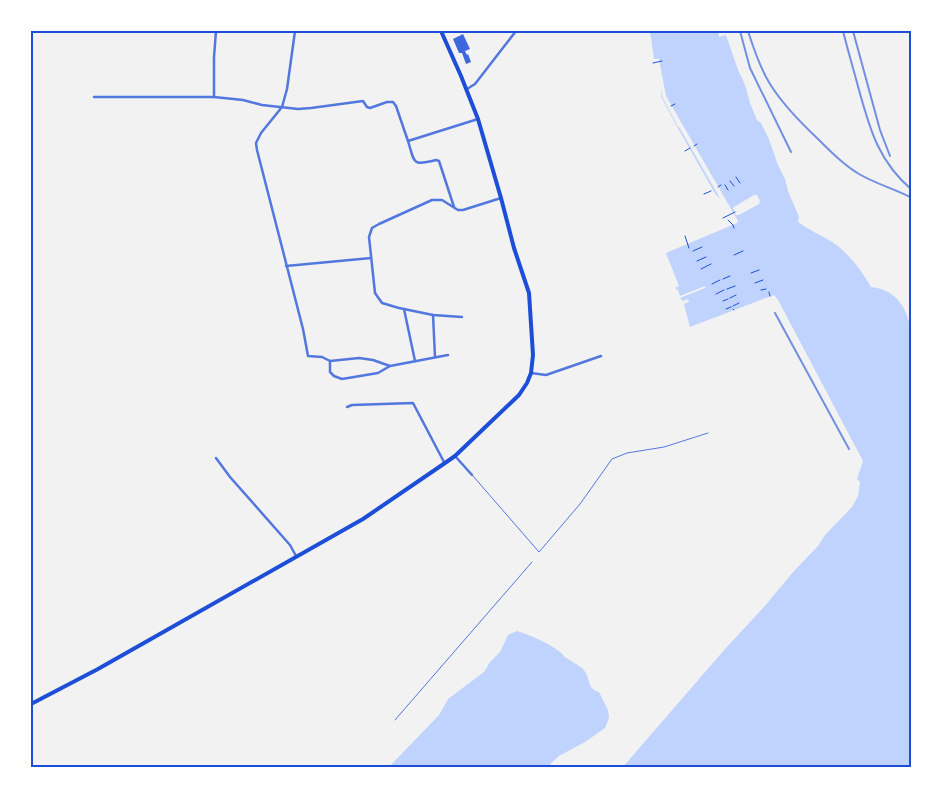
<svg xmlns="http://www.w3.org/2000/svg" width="943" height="799" font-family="Spectral,serif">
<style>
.water{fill:#bfd3fe}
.pier{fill:#f2f2f2}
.building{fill:#3d67dc}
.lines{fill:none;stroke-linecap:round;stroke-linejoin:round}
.path{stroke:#1d4ed8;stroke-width:1}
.service{stroke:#5277de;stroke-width:1}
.minor{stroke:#5277de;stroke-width:2.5}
.secondary{stroke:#1d4ed8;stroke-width:4}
.rail{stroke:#7290e2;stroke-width:2}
.neatline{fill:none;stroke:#1d4ed8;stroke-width:2}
</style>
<rect width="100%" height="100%" fill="#f2f2f2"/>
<g class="water">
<path d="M 650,31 L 718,31 L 719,37 L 726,35 L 738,70 L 743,80 L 746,88 L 750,103 L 757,120 L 761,123 L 768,137 L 776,159 L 777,163 L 785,179 L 788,191 L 799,217 L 798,222 C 809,230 821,235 832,242 C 849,253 861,270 871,287 C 898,290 907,309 912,333 L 912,768 L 622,768 L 725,649 L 764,607 L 794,571 L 818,546 L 825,535 L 852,507 L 858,496 L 860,482 L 857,479 L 863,461 L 778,300 L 774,295 L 690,327 L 684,304 L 689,302 L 688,299 L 683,301 L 680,298 L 705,288 L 705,286 L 680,296 L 678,290 L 675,288 L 679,286 L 666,253 L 737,223 L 738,221 L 666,96 L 659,59 L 654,59 Z"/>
<path d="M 661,89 L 662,96 L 678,127 L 679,127 L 720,198 L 716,195 L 675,123 L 661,96 Z"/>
<path d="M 517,631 C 530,635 549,643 560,652 C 562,653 563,656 565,657 C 570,661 577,664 582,668 C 592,677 585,688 599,692 L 608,710 L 609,718 L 605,728 L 585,742 L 559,756 L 546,768 L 388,768 L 439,715 L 448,699 L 484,672 L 490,662 L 500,652 L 508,635 Z"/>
</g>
<path class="pier" d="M 754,195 L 757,195 L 760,201 L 759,204 L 739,215 L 736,215 L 733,208 L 734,207 Z"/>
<path class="building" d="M 463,34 L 470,49 L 465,51 L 467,55 L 468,54 L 471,62 L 466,64 L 462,53 L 459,53 L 453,39 Z"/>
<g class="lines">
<g class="path">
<path d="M 653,63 L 662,61"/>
<path d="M 671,106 L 675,104"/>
<path d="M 694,146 L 697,144"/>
<path d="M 685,151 L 690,148"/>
<path d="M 736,177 L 740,183"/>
<path d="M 730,181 L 734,186"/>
<path d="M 725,185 L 728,190"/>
<path d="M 718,187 L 721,185"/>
<path d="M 704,194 L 711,191"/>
<path d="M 723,218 L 735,212"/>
<path d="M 728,220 L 733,225 L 734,228"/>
<path d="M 685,236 L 689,248"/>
<path d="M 693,251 L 702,247"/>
<path d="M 734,255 L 743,251"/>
<path d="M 697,261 L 706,257"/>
<path d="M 701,269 L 711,264"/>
<path d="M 751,273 L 759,270"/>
<path d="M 723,279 L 730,276"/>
<path d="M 755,283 L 763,280"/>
<path d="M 712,284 L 720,280"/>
<path d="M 727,289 L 735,286"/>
<path d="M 761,290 L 766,289"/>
<path d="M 769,292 L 770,296"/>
<path d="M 716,294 L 724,290"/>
<path d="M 730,298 L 736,295"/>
<path d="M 723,301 L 728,299"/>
<path d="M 733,306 L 739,303"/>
<path d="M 726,309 L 731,307"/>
<path d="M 733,309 L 734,310"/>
</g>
<g class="service">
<path d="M 473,476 L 539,552 L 580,504 L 612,459 L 627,453 L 664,447 L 708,433"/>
<path d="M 395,720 L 532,562"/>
</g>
<g class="minor">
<path d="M 295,31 L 287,89 L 282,107 L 261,133 L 256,143 L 257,150 L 303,329 L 308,356 L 322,357 L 330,361 L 359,358 L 373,360 L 390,366 L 448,355"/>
<path d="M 467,89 L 475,84 L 516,31"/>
<path d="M 94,97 L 214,97 L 243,100 L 262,105 L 298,109 L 311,108 L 363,101 L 367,107 L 370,108 L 387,102 L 393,102 L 396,106 L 408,141 L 478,119"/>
<path d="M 214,97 L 214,57 L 216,31"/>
<path d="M 408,141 C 415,164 412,166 436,160 L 439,161 L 454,207"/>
<path d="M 286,266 L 371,258"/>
<path d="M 404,309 L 415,361"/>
<path d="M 433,315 L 435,357"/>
<path d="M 462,317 L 433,315 L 399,308 L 382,303 L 375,293 L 369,237 L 372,228 L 379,224 L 432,200 L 442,200 L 458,210 L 463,210 L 501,198"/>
<path d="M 330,361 L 330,372 L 334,376 L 342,379 L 378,373 L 390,366"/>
<path d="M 531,373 L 546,375 L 601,356"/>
<path d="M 347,407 L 352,405 L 413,403 L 444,462"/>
<path d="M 455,456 L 472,475"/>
<path d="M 216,458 L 230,477 L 290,545 L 296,556"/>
</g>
<path class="secondary" d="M 31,704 L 98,669 L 363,519 L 445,463 L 455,456 L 519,395 L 527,383 L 531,373 L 533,355 L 529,293 L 514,248 L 501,198 L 478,119 L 461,76 L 441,31"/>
<g class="rail">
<path d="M 740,31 L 750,68 L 791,152"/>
<path d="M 748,31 C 754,50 760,68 770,84 C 783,105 801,123 818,139 C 831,152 844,165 859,174 C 876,184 895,189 912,198"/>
<path d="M 843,31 C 848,51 854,71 859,90 C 870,130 879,162 912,190"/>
<path d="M 853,31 L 880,130 L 890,156"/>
<path d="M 775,313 L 849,449"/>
</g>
</g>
<rect width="943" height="799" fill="none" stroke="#ffffff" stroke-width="65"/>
<rect x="32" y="32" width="878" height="734" class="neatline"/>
</svg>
